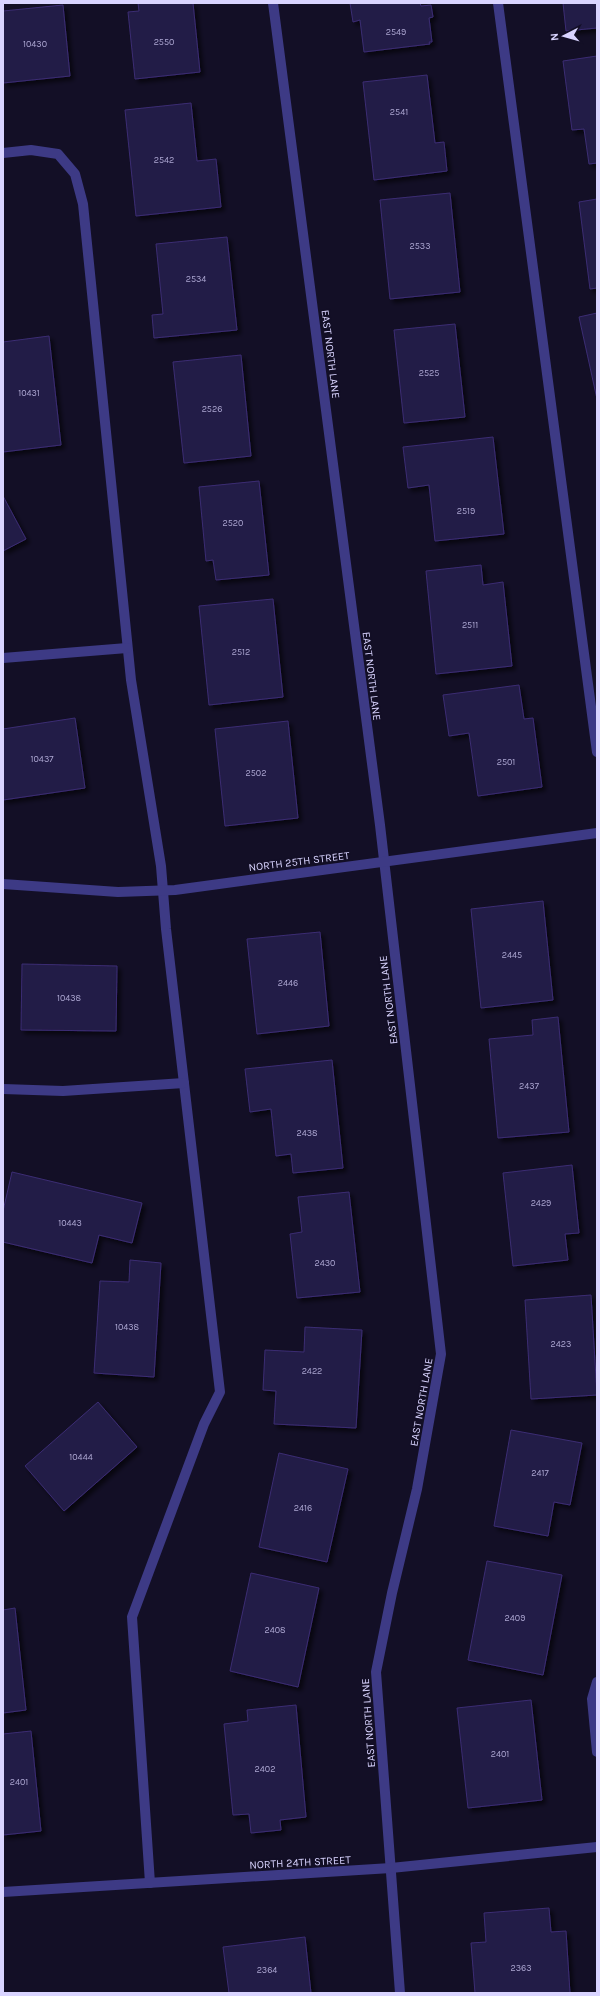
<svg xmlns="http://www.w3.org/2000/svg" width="600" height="1996" font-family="Karla,sans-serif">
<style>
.building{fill:#241b47;stroke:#3b2d73;filter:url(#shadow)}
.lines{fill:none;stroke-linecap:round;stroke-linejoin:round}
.minor{stroke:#3d3a85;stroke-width:10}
.labels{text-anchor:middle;stroke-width:3.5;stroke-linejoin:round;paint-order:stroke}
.number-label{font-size:9px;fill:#aca6d1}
.street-label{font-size:11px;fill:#d9d4ff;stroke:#130f26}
</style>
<defs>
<filter id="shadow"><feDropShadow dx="3.5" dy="3.5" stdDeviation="2" flood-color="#0009"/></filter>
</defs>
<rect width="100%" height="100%" fill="#130f26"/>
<g class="building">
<path d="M 138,3 L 193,3 L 200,72 L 135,79 L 128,12 L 139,11 Z"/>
<path d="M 350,3 L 420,3 L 421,6 L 431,5 L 433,17 L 429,18 L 432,42 L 429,42 L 430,44 L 364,52 L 360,20 L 353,22 Z"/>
<path d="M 563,3 L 597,3 L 597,28 L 566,31 Z"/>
<path d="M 63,5 L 70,76 L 3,83 L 3,11 Z"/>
<path d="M 597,56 L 597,163 L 589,164 L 584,129 L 572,130 L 563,61 Z"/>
<path d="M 427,75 L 435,143 L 444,142 L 447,171 L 374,180 L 363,82 Z"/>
<path d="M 191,103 L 197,161 L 216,159 L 221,207 L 136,216 L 125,110 Z"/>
<path d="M 450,193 L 460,292 L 390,299 L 380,200 Z"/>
<path d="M 597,199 L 597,288 L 590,289 L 579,202 Z"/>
<path d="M 227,237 L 237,330 L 154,338 L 152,315 L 163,314 L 156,244 Z"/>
<path d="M 597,313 L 597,399 L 579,317 Z"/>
<path d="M 455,324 L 465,417 L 404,423 L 394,330 Z"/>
<path d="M 49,336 L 61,445 L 3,452 L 3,342 Z"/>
<path d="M 241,355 L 251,456 L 184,463 L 173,362 Z"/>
<path d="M 493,437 L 504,534 L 435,541 L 429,485 L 408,488 L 403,447 Z"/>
<path d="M 259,481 L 269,575 L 216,580 L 213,560 L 206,561 L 199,487 Z"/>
<path d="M 3,496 L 26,539 L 3,551 Z"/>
<path d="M 481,565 L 483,585 L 503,582 L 512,666 L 436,674 L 426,571 Z"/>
<path d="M 273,599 L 283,697 L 209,705 L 199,606 Z"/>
<path d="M 519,685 L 524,719 L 533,718 L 542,787 L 478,796 L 469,733 L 449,736 L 443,695 Z"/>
<path d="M 75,718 L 85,788 L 3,800 L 3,729 Z"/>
<path d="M 288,721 L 298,818 L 225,826 L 215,729 Z"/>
<path d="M 543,901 L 553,1000 L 481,1008 L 471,909 Z"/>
<path d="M 320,932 L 329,1026 L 257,1034 L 247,939 Z"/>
<path d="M 22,964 L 117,966 L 116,1031 L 21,1030 Z"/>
<path d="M 558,1017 L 569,1132 L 498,1138 L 489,1039 L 533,1035 L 532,1020 Z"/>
<path d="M 332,1060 L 343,1168 L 293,1173 L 291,1154 L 276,1156 L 271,1109 L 250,1112 L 245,1069 Z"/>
<path d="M 572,1165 L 579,1233 L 565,1234 L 568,1260 L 513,1266 L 503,1173 Z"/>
<path d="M 12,1172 L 142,1203 L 132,1243 L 99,1235 L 92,1263 L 3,1242 L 3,1211 Z"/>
<path d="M 349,1192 L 360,1292 L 297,1298 L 290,1234 L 302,1232 L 298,1197 Z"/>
<path d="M 130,1260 L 161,1263 L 154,1377 L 94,1373 L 100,1281 L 129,1282 Z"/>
<path d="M 591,1295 L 597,1395 L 531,1399 L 525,1300 Z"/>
<path d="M 305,1327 L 362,1330 L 356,1428 L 274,1424 L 276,1391 L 263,1390 L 265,1350 L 304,1352 Z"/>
<path d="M 98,1402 L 137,1447 L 64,1511 L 25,1466 Z"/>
<path d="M 511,1430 L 582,1443 L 570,1505 L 554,1502 L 548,1536 L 494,1526 Z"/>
<path d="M 279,1453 L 348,1469 L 327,1562 L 259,1547 Z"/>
<path d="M 487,1561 L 562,1575 L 543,1675 L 468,1660 Z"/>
<path d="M 251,1573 L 319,1588 L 298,1687 L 230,1671 Z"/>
<path d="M 15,1608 L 26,1710 L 3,1713 L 3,1610 Z"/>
<path d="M 531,1700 L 542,1800 L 468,1808 L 457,1708 Z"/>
<path d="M 296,1705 L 306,1817 L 280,1820 L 281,1830 L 251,1833 L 249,1814 L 233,1815 L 224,1724 L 248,1721 L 247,1710 Z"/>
<path d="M 31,1731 L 41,1831 L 3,1835 L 3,1734 Z"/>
<path d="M 549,1908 L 551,1932 L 566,1931 L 570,1993 L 475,1993 L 471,1943 L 486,1942 L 484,1913 Z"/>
<path d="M 305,1937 L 311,1993 L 229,1993 L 223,1947 Z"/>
</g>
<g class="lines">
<g class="minor">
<path d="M 273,3 L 380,825 L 441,1354 L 417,1489 L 392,1593 L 376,1672 L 400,1993"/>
<path d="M 498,3 L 597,752"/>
<path d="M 3,153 L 31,150 L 58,154 L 75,174 L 83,204 L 131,680 L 161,866 L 166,929 L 220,1392 L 204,1424 L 132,1617 L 150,1883"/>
<path d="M 3,658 L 127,648"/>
<path d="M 3,884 L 118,892 L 175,890 L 597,833"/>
<path d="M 3,1089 L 63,1091 L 184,1083"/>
<path d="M 597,1682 L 592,1699 L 597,1752"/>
<path d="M 3,1892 L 391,1868 L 597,1847"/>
</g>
</g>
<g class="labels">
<g class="number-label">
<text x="396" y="35">2549</text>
<text x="164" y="45">2550</text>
<text x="35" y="47">10430</text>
<text x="399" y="115">2541</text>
<text x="164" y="163">2542</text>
<text x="420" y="249">2533</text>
<text x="196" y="282">2534</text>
<text x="429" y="376">2525</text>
<text x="29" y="396">10431</text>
<text x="212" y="412">2526</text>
<text x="466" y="514">2519</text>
<text x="233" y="526">2520</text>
<text x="470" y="628">2511</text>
<text x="241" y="655">2512</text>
<text x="42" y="762">10437</text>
<text x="506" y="765">2501</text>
<text x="256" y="776">2502</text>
<text x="512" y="958">2445</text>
<text x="288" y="986">2446</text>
<text x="69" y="1001">10438</text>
<text x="529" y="1089">2437</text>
<text x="307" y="1136">2438</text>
<text x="541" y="1206">2429</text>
<text x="70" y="1226">10443</text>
<text x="325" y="1266">2430</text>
<text x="127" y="1330">10438</text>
<text x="561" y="1347">2423</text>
<text x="312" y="1374">2422</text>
<text x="81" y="1460">10444</text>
<text x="540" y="1476">2417</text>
<text x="303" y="1511">2416</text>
<text x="515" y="1621">2409</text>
<text x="275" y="1633">2408</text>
<text x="500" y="1757">2401</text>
<text x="265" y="1772">2402</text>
<text x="19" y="1785">2401</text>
<text x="521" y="1971">2363</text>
<text x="267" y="1973">2364</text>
</g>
<g class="street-label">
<text transform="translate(331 354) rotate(83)" y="4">EAST NORTH LANE</text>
<text transform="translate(372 676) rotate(83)" y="4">EAST NORTH LANE</text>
<text transform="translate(299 861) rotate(-7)" y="4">NORTH 25TH STREET</text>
<text transform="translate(388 1000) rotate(-97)" y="4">EAST NORTH LANE</text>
<text transform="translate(421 1402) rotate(-80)" y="4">EAST NORTH LANE</text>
<text transform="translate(368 1723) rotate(-94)" y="4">EAST NORTH LANE</text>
<text transform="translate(300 1862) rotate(-3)" y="4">NORTH 24TH STREET</text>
</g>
</g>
<rect width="600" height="1996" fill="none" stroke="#d9d4ff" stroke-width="8"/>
<g transform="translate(564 36) rotate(264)" stroke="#130f26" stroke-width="3" paint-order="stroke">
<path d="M0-3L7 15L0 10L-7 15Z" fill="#d9d4ff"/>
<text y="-6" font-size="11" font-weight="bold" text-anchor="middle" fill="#d9d4ff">N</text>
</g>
</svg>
